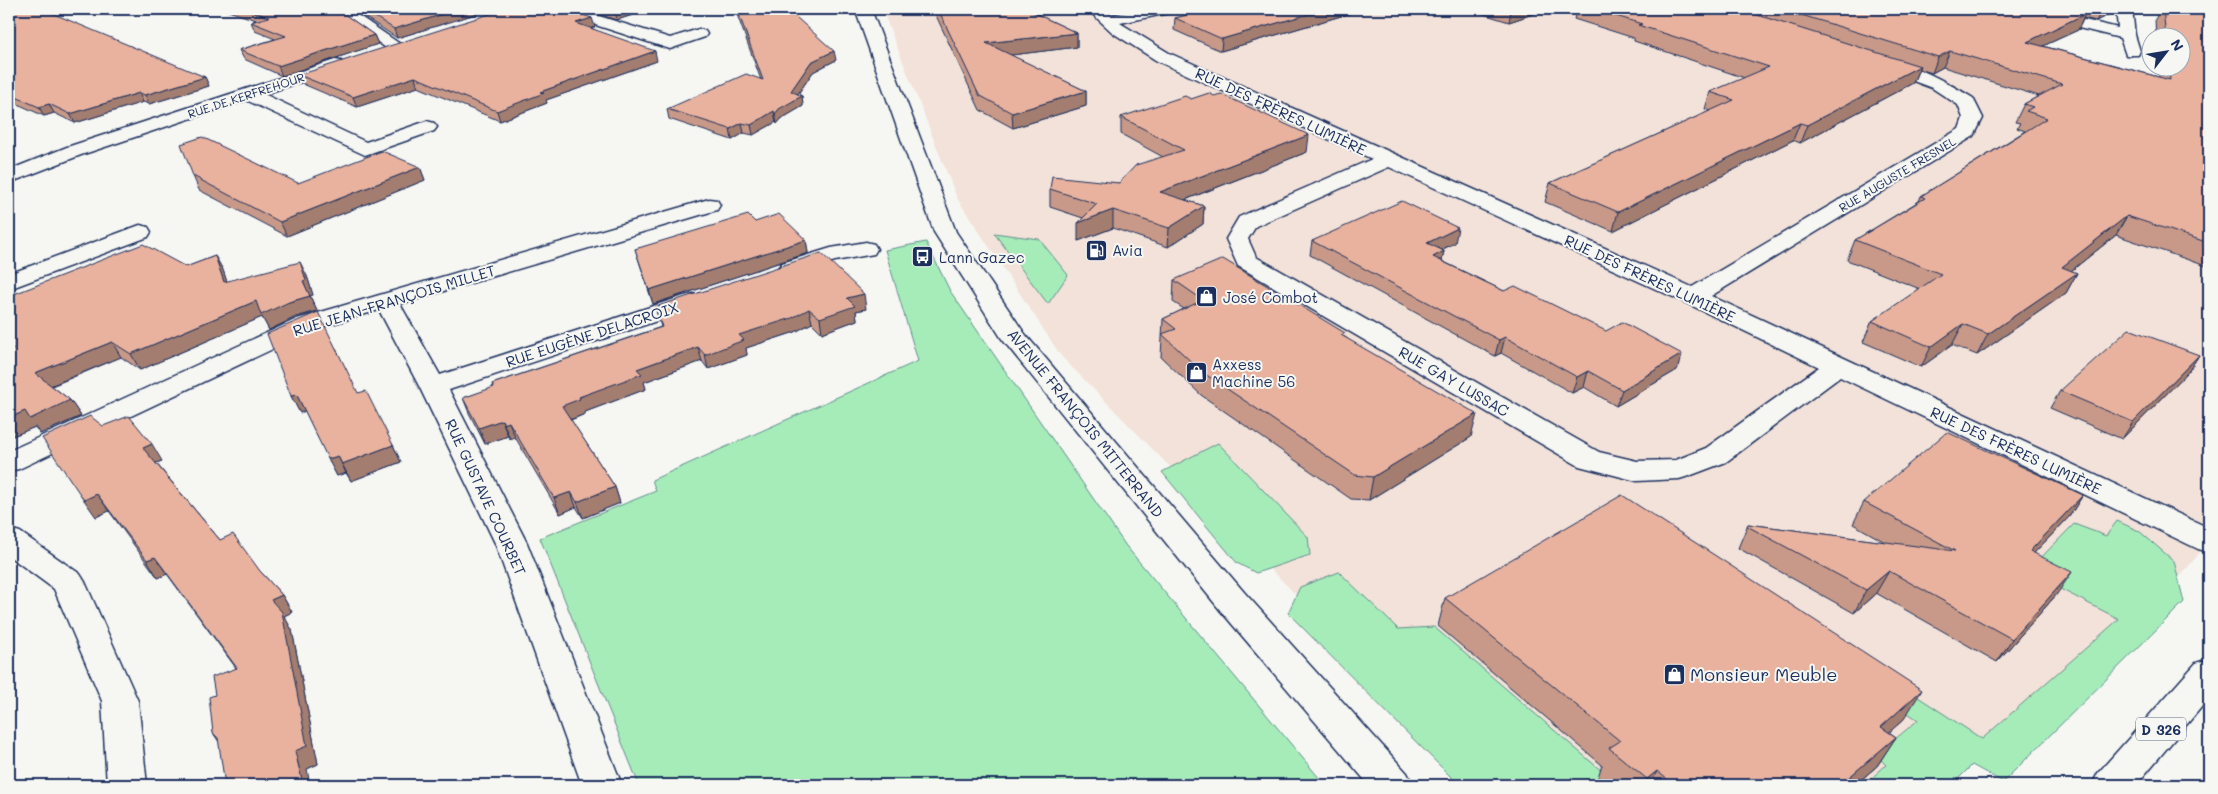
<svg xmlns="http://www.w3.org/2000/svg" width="2218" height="794" viewBox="0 0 2218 794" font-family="Mali,sans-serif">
<rect width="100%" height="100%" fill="#f6f6f2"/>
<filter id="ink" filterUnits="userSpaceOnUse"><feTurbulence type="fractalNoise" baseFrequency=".02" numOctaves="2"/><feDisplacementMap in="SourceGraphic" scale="10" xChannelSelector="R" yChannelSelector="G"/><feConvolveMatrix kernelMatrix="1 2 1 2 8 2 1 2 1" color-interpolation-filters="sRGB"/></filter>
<g filter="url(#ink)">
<path fill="#f2e2d9" d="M 882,9 L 1681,9 L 1963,32 L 2209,97 L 2209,541 L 2158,604 L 1936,785 L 1483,785 L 1061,356 L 957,198 Z"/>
<g fill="#a6ecb9" stroke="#608e8c">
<path d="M 994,233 L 1039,239 L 1068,275 L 1048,304 Z"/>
<path d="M 926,242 L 950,291 L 1126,546 L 1325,785 L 639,785 L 540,538 L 656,491 L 652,480 L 918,361 L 885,250 Z"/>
<path d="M 1218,443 L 1308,537 L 1310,555 L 1256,573 L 1237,563 L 1162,472 Z"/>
<path d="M 2117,521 L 2139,531 L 2174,561 L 2184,602 L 2003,782 L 1972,765 L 1952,785 L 1864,785 L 1886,765 L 1876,755 L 1918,720 L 1836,663 L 1854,655 L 1982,739 L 2119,619 L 2027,572 L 2074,524 L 2106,536 Z"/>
<path d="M 1339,572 L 1398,629 L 1434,627 L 1618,785 L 1459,785 L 1288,613 L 1300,587 Z"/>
</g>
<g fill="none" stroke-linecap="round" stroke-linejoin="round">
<defs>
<g id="minor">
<path d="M 331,9 L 349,9 L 403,46 L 401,50 L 389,50 Z"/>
<path d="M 553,9 L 576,9 L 670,38 L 699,29 L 705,31 L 707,34 L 705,37 L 670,49 L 555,12 Z"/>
<path d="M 1087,9 L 1104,9 L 1111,15 L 1145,9 L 1176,9 L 1174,12 L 1120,23 L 1169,53 L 1692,287 L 1959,129 L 1963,118 L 1958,105 L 1932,88 L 1876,67 L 1873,63 L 1876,59 C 1897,54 1954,86 1973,98 L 1983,118 L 1974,136 L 1711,296 L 2209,528 L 2209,552 L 2198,549 L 1840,377 L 1726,462 L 1689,476 L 1679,479 L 1637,481 L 1579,466 L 1238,266 L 1226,239 L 1239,217 L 1372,159 L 1157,61 L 1113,33 ZM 1389,167 L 1684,302 L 1819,367 L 1706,448 L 1676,460 L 1637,461 L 1599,452 L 1256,257 L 1248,239 L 1256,226 Z"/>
<path d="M 2011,9 L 2038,9 L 2118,28 L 2116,9 L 2132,9 L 2135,35 L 2140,51 L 2138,55 L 2126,55 L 2120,38 L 2013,12 Z"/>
<path d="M 335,60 L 341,61 L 344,65 L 341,69 L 264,94 L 366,142 L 427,121 L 434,123 L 437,127 L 434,131 L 365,155 L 246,100 L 81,155 L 9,183 L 9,170 L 67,147 Z"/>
<path d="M 709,199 L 717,200 L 720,205 L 717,210 L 400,304 L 440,375 L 684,296 L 693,294 L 702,296 L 705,301 L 702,306 L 449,390 L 527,543 L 622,785 L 582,785 L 495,543 L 419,386 L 379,310 L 315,329 L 19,469 L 9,471 L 9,451 L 297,319 Z"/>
<path d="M 140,225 L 148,227 L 151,232 L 148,237 L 9,289 L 9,274 Z"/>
<path d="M 866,242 L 874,244 L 877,249 L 874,254 L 835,261 L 790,275 L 782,273 L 778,268 L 782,263 L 831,248 Z"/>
<path d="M 9,529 L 20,532 L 80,574 L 85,582 L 138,701 L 147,785 L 107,785 L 102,701 L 54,589 L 9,556 Z"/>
</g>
<path id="secondary" d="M 855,9 L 871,9 L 956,232 L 1025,334 L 1244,592 L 1407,773 L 1413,785 L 1369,785 L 1220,610 L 1002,339 L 934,232 Z"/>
<path id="primary" d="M 2209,659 L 2209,698 L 2136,785 L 2092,785 L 2098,773 L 2196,663 Z"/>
</defs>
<use href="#minor" stroke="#1b2f5e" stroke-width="3"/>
<use href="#secondary" stroke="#1b2f5e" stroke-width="3"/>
<use href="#primary" stroke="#1b2f5e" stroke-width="3"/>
<use href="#minor" fill="#f6f6f2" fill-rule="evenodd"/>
<use href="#secondary" fill="#f6f6f2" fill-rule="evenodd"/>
<use href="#primary" fill="#f6f6f2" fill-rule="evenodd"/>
</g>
<g fill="#c89988" stroke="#1b2f5e">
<path d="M 9,9 L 205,77 L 209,86 L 149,104 L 143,102 L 75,123 L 54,113 L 44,116 L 9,100 Z"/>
<path d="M 222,9 L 337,9 L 374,35 L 378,44 L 282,76 L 244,59 L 239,50 L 275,39 L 255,31 L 251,22 L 256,20 Z"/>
<path d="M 352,9 L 492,9 L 397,38 Z"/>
<path d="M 582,9 L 651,9 L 617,20 Z"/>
<path d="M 735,9 L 787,9 L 836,60 L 813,72 L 798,94 L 802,96 L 803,106 L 781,119 L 777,124 L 776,122 L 753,135 L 744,133 L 732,140 L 669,119 L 667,109 L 761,80 Z"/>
<path d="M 933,9 L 1026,9 L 1077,33 L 1077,47 L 1010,55 L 1086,91 L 1086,106 L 1013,128 L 980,110 Z"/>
<path d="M 1211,9 L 1365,9 L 1221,51 L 1174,30 L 1175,18 Z"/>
<path d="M 1467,9 L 1548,9 L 1509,22 Z"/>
<path d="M 1577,9 L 2116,9 L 2114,12 L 2096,21 L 2084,18 L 2078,30 L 2043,46 L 2159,77 L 2159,68 L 2180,68 L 2180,38 L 2156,38 L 2155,19 L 2157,16 L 2155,9 L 2209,9 L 2209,267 L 2116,235 L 2071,271 L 2077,273 L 2066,293 L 1977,355 L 1952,345 L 1921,367 L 1863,342 L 1872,321 L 1920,289 L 1847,260 L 1855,240 L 1919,201 L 1921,196 L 2025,131 L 2017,128 L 2020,123 L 2015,122 L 2024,104 L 2039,96 L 1943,67 L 1932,73 L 1919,69 L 1913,83 L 1800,143 L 1793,140 L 1613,231 L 1545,202 L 1550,183 L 1710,111 L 1705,109 L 1710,92 L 1745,78 L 1634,41 L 1634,38 L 1574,19 Z"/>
<path d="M 595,27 L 591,28 L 657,61 L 546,100 L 547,103 L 500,121 L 418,87 L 357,107 L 303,84 L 299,75 Z"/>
<path d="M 1121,117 L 1307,152 L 1185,200 L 1204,206 L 1203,224 L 1168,247 L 1113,228 L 1078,241 L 1083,218 L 1050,207 L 1050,189 L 1119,183 L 1163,157 L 1121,134 Z"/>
<path d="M 420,167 L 425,180 L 287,236 L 199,190 L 193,176 L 298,183 Z"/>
<path d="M 755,222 L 806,240 L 808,253 L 653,304 L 635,249 Z"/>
<path d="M 1312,241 L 1455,243 L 1441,250 L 1444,251 L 1442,261 L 1504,291 L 1677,370 L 1616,406 L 1584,387 L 1572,393 L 1501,353 L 1495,356 L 1310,255 Z"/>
<path d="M 215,256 L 223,270 L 227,282 L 307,276 L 313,295 L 310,296 L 317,311 L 296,317 L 269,330 L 262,317 L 140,370 L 121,357 L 52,386 L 70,400 L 81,416 L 40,434 L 35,427 L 13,436 L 9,432 L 9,296 L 186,267 Z"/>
<path d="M 1174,280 L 1345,337 L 1471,437 L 1369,500 L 1351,499 L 1201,395 L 1161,357 L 1163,319 L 1184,309 L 1173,302 Z"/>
<path d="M 655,307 L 866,309 L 856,311 L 857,320 L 822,333 L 812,323 L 795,332 L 746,348 L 747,355 L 708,369 L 702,361 L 644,382 L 646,389 L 585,412 L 585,414 L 571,420 L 615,487 L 620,503 L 583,518 L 576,507 L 560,514 L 515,437 L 510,439 L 508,436 L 485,444 L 469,413 L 463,398 L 493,388 L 492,384 L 661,327 Z"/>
<path d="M 2199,355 L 2188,372 L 2122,439 L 2050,408 L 2060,391 Z"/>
<path d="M 358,393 L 393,445 L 401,462 L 351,481 L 346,473 L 337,476 L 305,411 L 300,413 L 291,396 Z"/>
<path d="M 103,426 L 162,461 L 156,463 L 220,540 L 260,571 L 282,595 L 292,612 L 284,616 L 292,630 L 318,764 L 307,769 L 219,742 L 213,733 L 215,695 L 236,668 L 167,574 L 158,578 L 109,511 L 96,517 Z"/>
<path d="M 2083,495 L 2069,517 L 2034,553 L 2057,594 L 1997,662 L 1876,593 L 1854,613 L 1738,548 L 1748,524 L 1885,542 L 1853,524 L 1864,502 Z"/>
<path d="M 1445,598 L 1904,719 L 1889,732 L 1896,737 L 1877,766 L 1855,785 L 1607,785 L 1598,777 L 1602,765 L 1438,626 Z"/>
</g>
<g fill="#a37d6f" stroke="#1b2f5e">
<path d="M 460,9 L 492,9 L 397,38 L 394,29 Z"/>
<path d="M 621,9 L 651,9 L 617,20 L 615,11 Z"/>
<path d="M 1326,9 L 1365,9 L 1221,51 L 1222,39 Z"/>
<path d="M 1516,9 L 1548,9 L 1509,22 L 1511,11 Z"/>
<path d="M 2103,9 L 2116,9 L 2114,12 L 2096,21 Z"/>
<path d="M 2085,14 L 2078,30 L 2019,57 L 2027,42 Z"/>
<path d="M 592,18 L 595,27 L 579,32 L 576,23 Z"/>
<path d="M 1077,33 L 1077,47 L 987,58 L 986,43 Z"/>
<path d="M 374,35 L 378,44 L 282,76 L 278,66 Z"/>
<path d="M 655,51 L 657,61 L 546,100 L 547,103 L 500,121 L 497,111 L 540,92 Z"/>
<path d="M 834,51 L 836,60 L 813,72 L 793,101 L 802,96 L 803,106 L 781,119 L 777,124 L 775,114 L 811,62 Z"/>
<path d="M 1950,51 L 1943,67 L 1932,73 L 1938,57 Z"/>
<path d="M 1920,66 L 1913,83 L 1800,143 L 1807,125 Z"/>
<path d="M 205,77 L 209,86 L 149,104 L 145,95 Z"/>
<path d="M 415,77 L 418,87 L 357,107 L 353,97 Z"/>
<path d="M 1086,91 L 1086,106 L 1013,128 L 1012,113 Z"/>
<path d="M 139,93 L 143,102 L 75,123 L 70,114 Z"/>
<path d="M 49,104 L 54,113 L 44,116 L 39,107 Z"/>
<path d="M 774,111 L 776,122 L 753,135 L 751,125 Z"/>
<path d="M 742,123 L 744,133 L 732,140 L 730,129 Z"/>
<path d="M 1800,123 L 1793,140 L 1613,231 L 1618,212 Z"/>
<path d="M 1309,135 L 1307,152 L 1159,210 L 1160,192 Z"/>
<path d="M 420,167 L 425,180 L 287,236 L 280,222 Z"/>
<path d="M 1204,206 L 1203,224 L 1168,247 L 1169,228 Z"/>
<path d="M 1113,210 L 1113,228 L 1078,241 L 1078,223 Z"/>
<path d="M 2127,216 L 2116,235 L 2051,287 L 2062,267 Z"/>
<path d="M 1458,228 L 1455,243 L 1424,258 L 1427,243 Z"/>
<path d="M 806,240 L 808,253 L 653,304 L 649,290 Z"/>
<path d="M 1444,251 L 1441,266 L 1433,257 Z"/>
<path d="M 215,256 L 223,270 L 232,297 L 224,282 Z"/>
<path d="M 300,262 L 307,276 L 313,295 L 310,296 L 303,281 Z"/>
<path d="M 2077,273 L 2066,293 L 1977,355 L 1988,334 Z"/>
<path d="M 864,294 L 866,309 L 856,311 L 857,320 L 822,333 L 820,318 L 847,298 Z"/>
<path d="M 310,296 L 317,311 L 296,317 L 269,330 L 262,317 L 140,370 L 131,354 L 256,301 L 289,302 Z"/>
<path d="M 809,309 L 812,323 L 795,332 L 746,348 L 747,355 L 708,369 L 705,355 L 739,335 Z"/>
<path d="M 1963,324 L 1952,345 L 1921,367 L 1931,347 Z"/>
<path d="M 1505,337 L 1501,353 L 1495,356 L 1499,340 Z"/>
<path d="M 112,342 L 121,357 L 45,388 L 35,373 Z"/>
<path d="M 698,347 L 702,361 L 644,382 L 646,389 L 585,412 L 585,414 L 567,421 L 562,406 L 637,369 Z"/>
<path d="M 1682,354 L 1677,370 L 1616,406 L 1622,390 Z"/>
<path d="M 2199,355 L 2188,372 L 2122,439 L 2133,422 Z"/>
<path d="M 1588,371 L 1584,387 L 1572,393 L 1577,377 Z"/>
<path d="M 297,395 L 305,411 L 300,413 L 291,396 Z"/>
<path d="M 70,400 L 81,416 L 40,434 L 35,427 L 13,436 L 9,430 L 9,418 L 25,411 Z"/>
<path d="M 1477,414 L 1471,437 L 1369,500 L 1373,477 Z"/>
<path d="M 502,420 L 508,436 L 485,444 L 479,428 Z"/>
<path d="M 509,422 L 515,437 L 510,439 L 504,424 Z"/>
<path d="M 152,444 L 162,461 L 153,464 L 143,448 Z"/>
<path d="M 393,445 L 401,462 L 351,481 L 342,464 Z"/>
<path d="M 338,456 L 346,473 L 337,476 L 328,459 Z"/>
<path d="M 615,487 L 620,503 L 583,518 L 577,502 Z"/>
<path d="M 571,492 L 576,507 L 560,514 L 554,498 Z"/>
<path d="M 97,494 L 109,511 L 96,517 L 84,500 Z"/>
<path d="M 2083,495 L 2069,517 L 2015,573 L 2030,551 Z"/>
<path d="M 155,557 L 167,574 L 158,578 L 147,560 Z"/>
<path d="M 1889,571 L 1876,593 L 1854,613 L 1866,590 Z"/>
<path d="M 2072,572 L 2057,594 L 1997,662 L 2012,639 Z"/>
<path d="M 282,595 L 292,612 L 284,616 L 292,630 L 318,764 L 307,769 L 310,785 L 303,785 L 295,751 L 271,600 Z"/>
<path d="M 1922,690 L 1904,719 L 1863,756 L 1881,727 Z"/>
<path d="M 1896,737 L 1877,766 L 1855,785 L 1840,785 Z"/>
<path d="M 1657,771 L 1651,785 L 1645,785 L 1647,779 Z"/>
</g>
<g fill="#e9b29e" stroke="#1b2f5e">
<path d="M 9,9 L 42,9 L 205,77 L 145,95 L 139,93 L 70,114 L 49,104 L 39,107 L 9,94 Z"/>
<path d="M 244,9 L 337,9 L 374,35 L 278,66 L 239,50 L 286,36 L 251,22 L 269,17 Z"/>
<path d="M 363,9 L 460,9 L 394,29 Z"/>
<path d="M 505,9 L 564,9 L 592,18 L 576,23 L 655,51 L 540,92 L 544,93 L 497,111 L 415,77 L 353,97 L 299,75 Z"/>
<path d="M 608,9 L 621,9 L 615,11 Z"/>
<path d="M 737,9 L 787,9 L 834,51 L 811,62 L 791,91 L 802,96 L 779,109 L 775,114 L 774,111 L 751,125 L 742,123 L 730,129 L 667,109 L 746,74 L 763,80 Z"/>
<path d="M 938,9 L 1026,9 L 1077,33 L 986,43 L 1086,91 L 1012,113 L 979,95 Z"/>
<path d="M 1211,9 L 1326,9 L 1222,39 L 1175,18 Z"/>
<path d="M 1505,9 L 1516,9 L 1511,11 Z"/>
<path d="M 1593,9 L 1738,9 L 1920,66 L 1807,125 L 1800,123 L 1618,212 L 1550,183 L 1734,100 L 1710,92 L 1769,67 L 1638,25 L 1642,24 Z"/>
<path d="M 1782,9 L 2061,9 L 2085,14 L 2027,42 L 2170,80 L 2169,68 L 2180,68 L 2180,38 L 2166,38 L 2163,9 L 2209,9 L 2209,243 L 2127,216 L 2062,267 L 2077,273 L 1988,334 L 1963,324 L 1931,347 L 1872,321 L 1941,274 L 1855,240 L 1925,198 L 1921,196 L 2047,118 L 2026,111 L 2033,107 L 2024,104 L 2062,84 L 1950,51 L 1938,57 Z"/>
<path d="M 1209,93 L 1214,96 L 1221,94 L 1309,135 L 1160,192 L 1204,206 L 1169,228 L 1113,210 L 1078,223 L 1097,204 L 1050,189 L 1052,176 L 1119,183 L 1136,165 L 1184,150 L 1121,117 L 1185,96 L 1191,99 Z"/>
<path d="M 202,137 L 298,183 L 382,151 L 420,167 L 280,222 L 193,176 L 181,144 Z"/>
<path d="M 1402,201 L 1458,228 L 1427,243 L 1444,251 L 1433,257 L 1504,291 L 1515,286 L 1606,331 L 1622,322 L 1682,354 L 1622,390 L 1588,371 L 1577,377 L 1505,337 L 1499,340 L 1312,241 Z"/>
<path d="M 779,214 L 806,240 L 649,290 L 635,249 L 748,215 L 755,222 Z"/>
<path d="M 143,244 L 186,267 L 215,256 L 224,282 L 300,262 L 306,280 L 303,281 L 310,296 L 289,302 L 261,315 L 256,301 L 131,354 L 112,342 L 35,373 L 70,400 L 30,419 L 25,411 L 9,418 L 9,351 L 14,349 L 9,346 L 9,296 Z"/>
<path d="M 821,253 L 864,294 L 847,298 L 855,306 L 820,318 L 809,309 L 792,318 L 739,335 L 744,340 L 705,355 L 698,347 L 637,369 L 642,374 L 579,397 L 580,399 L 562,406 L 615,487 L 577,502 L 571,492 L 554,498 L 509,422 L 504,424 L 502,420 L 479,428 L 463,398 L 494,387 L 492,384 L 662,327 L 655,307 Z"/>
<path d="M 1223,259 L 1345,333 L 1341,335 L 1477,414 L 1373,477 L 1355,475 L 1202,372 L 1162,334 L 1176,329 L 1163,319 L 1203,300 L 1174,280 Z"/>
<path d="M 318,312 L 358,393 L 366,391 L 393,445 L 342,464 L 338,456 L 328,459 L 297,395 L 291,396 L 267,334 Z"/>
<path d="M 2129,329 L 2199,355 L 2133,422 L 2060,391 Z"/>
<path d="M 90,416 L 103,426 L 129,416 L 152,444 L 143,448 L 220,540 L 233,534 L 260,571 L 282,595 L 271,600 L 282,612 L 307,746 L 295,751 L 303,785 L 225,785 L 218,738 L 213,733 L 209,697 L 215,695 L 212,677 L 237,668 L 155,557 L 147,560 L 97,494 L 84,500 L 42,438 Z"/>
<path d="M 1947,432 L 2083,495 L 2030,551 L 2072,572 L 2012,639 L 1889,571 L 1866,590 L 1747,526 L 1748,524 L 1955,551 L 1864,502 Z"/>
<path d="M 1622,495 L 1922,690 L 1881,727 L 1896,737 L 1840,785 L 1674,785 L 1657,771 L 1647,779 L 1609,748 L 1620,741 L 1445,598 Z"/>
</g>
</g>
<defs>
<symbol id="fuel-square" viewBox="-11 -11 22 22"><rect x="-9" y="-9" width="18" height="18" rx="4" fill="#1b2f5e" stroke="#f6f6f2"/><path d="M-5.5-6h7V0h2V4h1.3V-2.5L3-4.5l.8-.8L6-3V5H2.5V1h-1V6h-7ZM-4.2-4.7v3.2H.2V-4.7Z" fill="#fff"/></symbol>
<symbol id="bus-square" viewBox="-11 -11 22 22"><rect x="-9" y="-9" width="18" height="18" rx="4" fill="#1b2f5e" stroke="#f6f6f2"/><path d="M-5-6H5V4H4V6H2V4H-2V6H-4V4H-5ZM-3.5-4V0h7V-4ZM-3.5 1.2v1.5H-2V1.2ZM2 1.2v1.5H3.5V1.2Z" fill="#fff"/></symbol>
<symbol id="shop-square" viewBox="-11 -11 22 22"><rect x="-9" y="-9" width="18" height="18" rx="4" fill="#1b2f5e" stroke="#f6f6f2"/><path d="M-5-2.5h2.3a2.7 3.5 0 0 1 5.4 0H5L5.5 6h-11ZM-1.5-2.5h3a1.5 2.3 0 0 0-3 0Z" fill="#fff"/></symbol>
</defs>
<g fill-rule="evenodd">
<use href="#fuel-square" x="1084" y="238" width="25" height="25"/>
<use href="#bus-square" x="910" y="244" width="25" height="25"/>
<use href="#shop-square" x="1194" y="284" width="25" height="25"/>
<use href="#shop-square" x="1184" y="360" width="25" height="25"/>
<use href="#shop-square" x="1662" y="662" width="25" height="25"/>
</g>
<g text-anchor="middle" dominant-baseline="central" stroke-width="4" stroke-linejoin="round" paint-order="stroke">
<g font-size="12" fill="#1b2f5e" stroke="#f6f6f2">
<text transform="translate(246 95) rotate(-18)">RUE DE KERFREHOUR</text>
<text transform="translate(1897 174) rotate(-31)">RUE AUGUSTE FRESNEL</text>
</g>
<rect fill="#f6f6f2" stroke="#5d6b8a" stroke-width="1" x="2136" y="717.5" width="50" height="23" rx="4"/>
<g font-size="14" font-weight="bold" fill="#1b2f5e">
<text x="2161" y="729">D 326</text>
</g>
<g font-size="15" fill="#1b2f5e" stroke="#f6f6f2">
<text transform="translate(1281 111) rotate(25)">RUE DES FRÈRES LUMIÈRE</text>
<text transform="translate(1650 278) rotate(25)">RUE DES FRÈRES LUMIÈRE</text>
<text transform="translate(394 300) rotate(-17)">RUE JEAN-FRANÇOIS MILLET</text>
<text transform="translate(592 334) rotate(-18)">RUE EUGÈNE DELACROIX</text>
<text transform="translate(1454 381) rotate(30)">RUE GAY LUSSAC</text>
<text transform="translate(1086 423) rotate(51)">AVENUE FRANÇOIS MITTERRAND</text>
<text transform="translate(2016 450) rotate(25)">RUE DES FRÈRES LUMIÈRE</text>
<text transform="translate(486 497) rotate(65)">RUE GUSTAVE COURBET</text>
</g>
<g font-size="15" fill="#1b2f5e" stroke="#f6f6f2" text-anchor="start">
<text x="1112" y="250">Avia</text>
<text x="939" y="257">Lann Gazec</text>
<text x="1223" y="297">José Combot</text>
<text x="1212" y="364">Axxess<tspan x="1212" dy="17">Machine 56</tspan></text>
</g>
<g font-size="18" fill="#1b2f5e" stroke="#f6f6f2" text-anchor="start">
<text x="1690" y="674">Monsieur Meuble</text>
</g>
</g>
<rect width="2218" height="794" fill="none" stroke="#f6f6f2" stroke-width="30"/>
<rect x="15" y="15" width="2188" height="764" fill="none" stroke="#1b2f5e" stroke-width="2" filter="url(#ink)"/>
<g transform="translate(2166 52) rotate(59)"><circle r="24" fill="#f6f6f2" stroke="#9ea6b7"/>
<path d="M0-4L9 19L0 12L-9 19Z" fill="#1b2f5e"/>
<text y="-8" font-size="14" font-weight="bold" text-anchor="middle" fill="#1b2f5e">N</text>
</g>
</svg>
